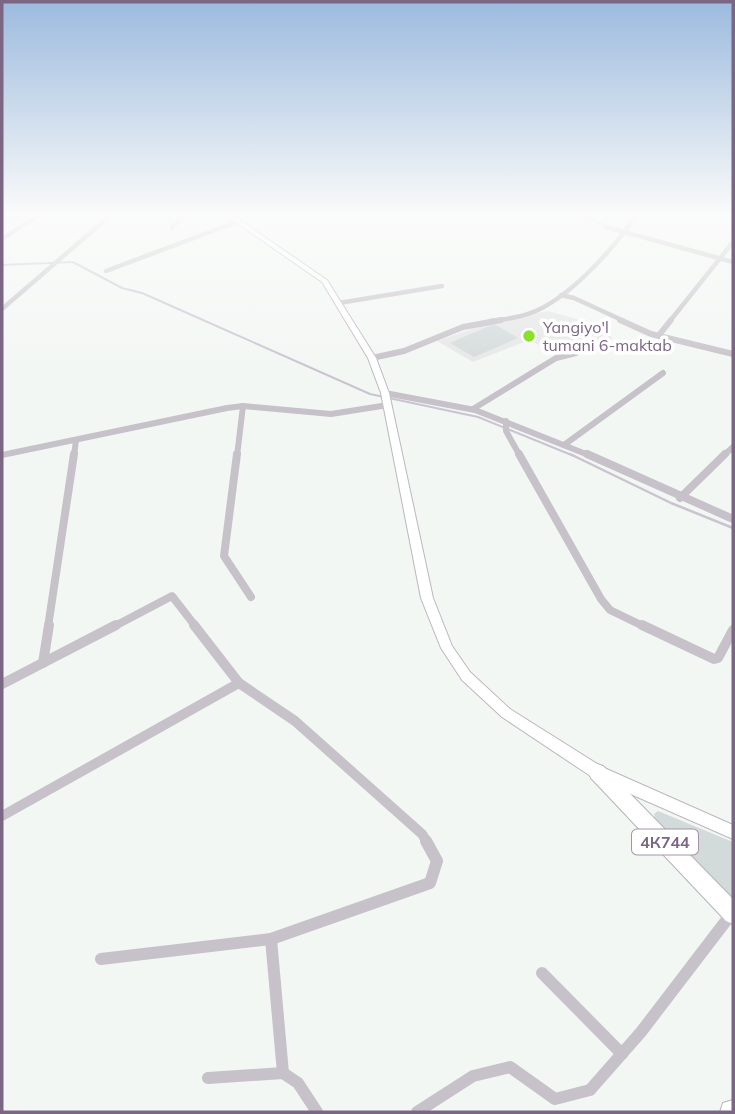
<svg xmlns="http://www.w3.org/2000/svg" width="735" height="1114" viewBox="0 0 735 1114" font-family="Mulish,sans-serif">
<rect width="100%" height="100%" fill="#f3f7f4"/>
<path fill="#e6e7e7" d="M 548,311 L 587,322 L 585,323 L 613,338 L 598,346 L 557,354 L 529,340 L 473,362 L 437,341 L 500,319 Z"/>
<g fill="#d3dbda">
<path d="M 494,324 L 518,338 L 474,357 L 450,343 Z"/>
<path d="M 658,811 L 733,842 L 733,902 L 656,822 L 654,814 Z"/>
</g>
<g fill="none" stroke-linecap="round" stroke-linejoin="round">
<g stroke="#cac3d0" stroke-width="2">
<path d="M 577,214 L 605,225"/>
<path d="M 2,265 L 73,262 L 122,288 L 142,293 L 370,394 L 478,417 L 574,456"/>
</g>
<path stroke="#cac3d0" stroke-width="2.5" d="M 570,454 L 671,503 L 733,528"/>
<defs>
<path id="secondary" d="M 224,214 L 231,214 L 327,280 L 376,358 L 389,393 L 433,598 L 452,646 L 470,672 L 510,709 L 602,767 L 733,825 L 733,839 L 592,777 L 502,717 L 462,680 L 441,648 L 421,598 L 381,393 L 368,358 L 322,282 Z"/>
<g id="highway">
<path d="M 597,764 L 603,766 L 733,899 L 733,924 L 726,921 L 591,778 L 588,772 L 591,766 Z"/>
<path d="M 733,1100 L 733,1112 L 720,1112 L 723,1103 Z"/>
</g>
</defs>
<use href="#secondary" stroke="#bdb6c0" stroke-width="2"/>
<use href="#highway" stroke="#b8b3ba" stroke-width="2"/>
<g stroke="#c7c2c9" stroke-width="4.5">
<path d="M 2,219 L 21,214"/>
<path d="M 606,227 L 733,262"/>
<path d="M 172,228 L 185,214"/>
<path d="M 2,239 L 40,214"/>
<path d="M 106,271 L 239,221"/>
<path d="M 561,295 L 574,298 L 624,321"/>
<path d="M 339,303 L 442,286"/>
<path d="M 2,309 L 112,214"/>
<path d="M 490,321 C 506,319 523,317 538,310 C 574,293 615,247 637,214"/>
<path d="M 670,321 L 733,242"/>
</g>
<g stroke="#c7c2c9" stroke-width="6">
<path d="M 620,320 L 651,334 L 733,354"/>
<path d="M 659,335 L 671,320"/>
<path d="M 372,358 L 404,351 L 463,327 L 501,320"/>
<path d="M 385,393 L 475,410 L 591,456"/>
<path d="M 473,409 L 556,358 L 576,353"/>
<path d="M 506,421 L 506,431 L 520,456"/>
<path d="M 564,445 L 663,373"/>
<path d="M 2,455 L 227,408 L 243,406 L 331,414 L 388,405"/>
<path d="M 74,456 L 76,440"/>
<path d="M 237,456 L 243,406"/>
<path d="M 723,456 L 733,447"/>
</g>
<g stroke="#c7c2c9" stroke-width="8">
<path d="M 237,454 L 224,556 L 251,597"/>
<path d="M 519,454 L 601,599 L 610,610 L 645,627"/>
<path d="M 587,454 L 733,519"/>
<path d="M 680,498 L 725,454"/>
<path d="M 48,627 L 74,454"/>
<path d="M 113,627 L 172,596 L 196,627"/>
</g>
<g stroke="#c7c2c9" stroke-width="10">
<path d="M 194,625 L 239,683 L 295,721 L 422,834 L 427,842"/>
<path d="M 642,625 L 714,659 L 718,658 L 733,630"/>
<path d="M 43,663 L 49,625"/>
<path d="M 2,684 L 116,625"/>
<path d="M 2,816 L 239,683"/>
</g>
<g stroke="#c7c2c9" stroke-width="12">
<path d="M 271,939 L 283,1073"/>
<path d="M 101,959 L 271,939 L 430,883 L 437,861 L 426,841"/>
<path d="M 542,973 L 622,1054"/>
<path d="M 208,1078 L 283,1073 L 298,1083 L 317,1112"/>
<path d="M 417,1112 L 473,1076 L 510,1067 L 555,1099 L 590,1090 L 641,1032 L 732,913"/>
</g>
<use href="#secondary" fill="#fff" fill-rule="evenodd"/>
<use href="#highway" fill="#fff" fill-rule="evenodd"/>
</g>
<linearGradient id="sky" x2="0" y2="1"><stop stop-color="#9cbade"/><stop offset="0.58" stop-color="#fafbfa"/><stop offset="1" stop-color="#fafbfa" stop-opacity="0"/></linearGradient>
<rect width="735" height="370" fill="url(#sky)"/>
<circle fill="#89e129" stroke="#fff" stroke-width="2.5" cx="529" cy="336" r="7"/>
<g text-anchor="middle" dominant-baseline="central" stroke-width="7" stroke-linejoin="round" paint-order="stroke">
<g font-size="16" fill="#7b6684" stroke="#fff" text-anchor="start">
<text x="543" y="327">Yangiyo'l<tspan x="543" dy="18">tumani 6-maktab</tspan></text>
</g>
<rect fill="#fff" stroke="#a394a9" stroke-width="2" x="632" y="829.5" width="66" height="25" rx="5"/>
<g font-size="16" font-weight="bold" fill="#7b6684">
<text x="665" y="842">4К744</text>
</g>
</g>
<rect width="735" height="1114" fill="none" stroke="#7b6684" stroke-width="7"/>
</svg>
